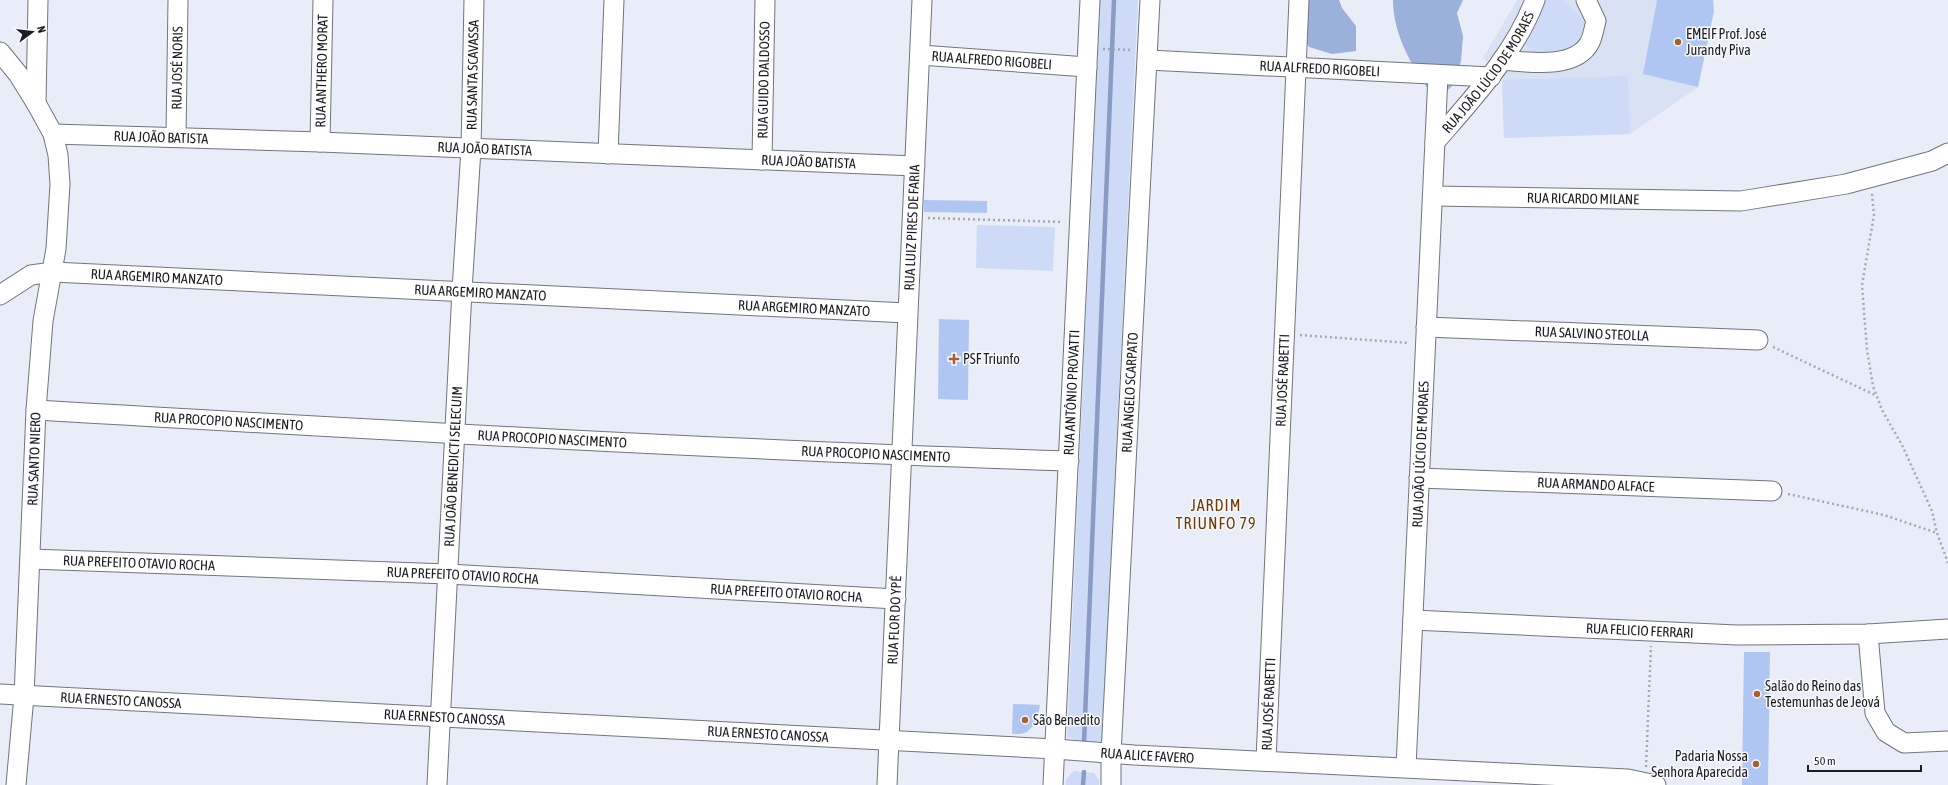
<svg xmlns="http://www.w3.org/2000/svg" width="1948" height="785" viewBox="0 0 1948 785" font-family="'Asap Condensed',sans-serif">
<rect width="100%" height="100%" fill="#e8edf7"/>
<path fill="#d9e2f3" d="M 1517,0 L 1713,0 L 1714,11 L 1698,87 L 1630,134 L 1504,138 L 1502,80 L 1483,58 Z"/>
<g fill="#cedbf6">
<path d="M 1100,0 L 1138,0 L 1102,741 L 1084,743 L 1067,737 Z"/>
<path d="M 1542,0 L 1563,0 C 1577,13 1598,28 1576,45 C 1574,47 1571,50 1568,51 C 1560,54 1545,52 1537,53 C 1528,52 1527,46 1525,39 Z"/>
<path d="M 1628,76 L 1630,134 L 1504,138 L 1502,80 Z"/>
<path d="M 977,225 L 1055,227 L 1053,271 L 976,268 Z"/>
<path d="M 1074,771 L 1094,773 L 1099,780 L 1099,785 L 1066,785 L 1066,779 Z"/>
</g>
<g fill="#9bb0db">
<path d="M 1291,0 L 1339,0 L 1342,8 L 1356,26 L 1356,51 L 1332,54 L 1309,47 L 1297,26 Z"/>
<path d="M 1393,0 L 1463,0 L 1457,13 L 1463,36 L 1461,61 L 1454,84 L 1437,101 C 1415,72 1393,37 1393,0 Z"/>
</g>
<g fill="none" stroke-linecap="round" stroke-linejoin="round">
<g stroke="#889cc6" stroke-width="4.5">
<path d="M 1084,743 L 1114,0"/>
<path d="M 1083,785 L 1084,772"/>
</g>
</g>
<g fill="#b0c6f2">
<path d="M 1657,0 L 1713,0 L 1714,11 L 1698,87 L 1643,74 Z"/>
<path d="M 924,200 L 987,201 L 987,213 L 924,212 Z"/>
<path d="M 939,319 L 969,320 L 968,400 L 938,399 Z"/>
<path d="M 1744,652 L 1770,652 L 1768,785 L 1742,785 Z"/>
<path d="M 1013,704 L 1040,705 L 1036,723 L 1027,732 L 1021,734 L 1012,734 Z"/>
</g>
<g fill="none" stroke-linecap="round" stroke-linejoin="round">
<defs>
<g id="minor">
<path d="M 0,52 L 18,74 L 36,103 L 53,134 L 58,155 L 60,184 L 56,249 L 43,321 L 36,410 L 24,696 L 16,785"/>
<path id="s1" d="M 920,55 L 1087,67"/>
<path id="s2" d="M 1148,60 L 1491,77"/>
<path d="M 1502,60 C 1527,62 1576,70 1590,42 C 1593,36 1594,28 1596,21 L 1586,0"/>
<path d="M 36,103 L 38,0"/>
<path id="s3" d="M 53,134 L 320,142 L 915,166"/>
<path id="s4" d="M 176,137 L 178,0"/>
<path id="s5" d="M 320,142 L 323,0"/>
<path id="s6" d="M 1435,142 C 1473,98 1514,55 1535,0"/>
<path d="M 608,154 L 614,0"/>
<path id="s7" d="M 762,160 L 765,0"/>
<path id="s8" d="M 1433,196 L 1741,201 L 1846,184 L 1932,161 L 1948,153"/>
<path id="s9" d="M 0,295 L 31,275 L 53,272 L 907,313"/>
<path id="s10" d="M 1426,327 L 1758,340"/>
<path id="s11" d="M 36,410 C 380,430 725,450 1069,461"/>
<path id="s12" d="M 1419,478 L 1772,491"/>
<path id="s13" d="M 30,559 L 448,574 L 896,599"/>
<path id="s14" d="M 1413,620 L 1737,635 L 1868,634 L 1948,629"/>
<path d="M 1868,634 L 1875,713 L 1886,732 L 1904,743 L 1948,741"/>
<path id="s15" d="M 0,694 L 1055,749 L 1134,755 L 1628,779 L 1656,785"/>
<path id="s16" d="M 1266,760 L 1299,0"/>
<path id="s17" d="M 1406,767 L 1438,75"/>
<path id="s18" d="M 437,785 L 462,290 L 471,149 L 474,0"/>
<path id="s19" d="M 887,785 L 922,0"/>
<path id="s20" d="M 1053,785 L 1090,0"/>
<path id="s21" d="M 1111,785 L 1111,754 L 1150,0"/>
</g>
</defs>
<use href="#minor" stroke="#70757e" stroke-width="21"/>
<g stroke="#a5a8b0" stroke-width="2.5" stroke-dasharray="2 3" stroke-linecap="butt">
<path d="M 1103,49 L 1132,50"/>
<path d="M 1872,194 L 1874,215 L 1862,285 L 1867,350 L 1873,386 L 1882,410 L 1902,445 L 1932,511 L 1937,533 L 1948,563"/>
<path d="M 928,218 L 1063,222"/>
<path d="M 1300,335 L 1409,343"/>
<path d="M 1773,347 L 1877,396"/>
<path d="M 1788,494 L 1884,515 L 1937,533"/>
<path d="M 1646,767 L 1651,646"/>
</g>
<use href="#minor" stroke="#fff" stroke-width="19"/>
</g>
<g fill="#a56231" stroke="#f8fafe" stroke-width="1.5">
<circle cx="1678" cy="42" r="4"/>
<path d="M952 353h4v4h4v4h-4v4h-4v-4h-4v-4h4z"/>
<circle cx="1757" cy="694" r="4"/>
<circle cx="1025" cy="720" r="4"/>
<circle cx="1756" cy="764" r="4"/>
</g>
<g text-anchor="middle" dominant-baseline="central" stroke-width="3" stroke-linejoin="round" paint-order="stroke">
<g font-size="14" fill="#1b1c20" stroke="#f8fafe" text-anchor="start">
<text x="1686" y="34">EMEIF Prof. José<tspan x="1686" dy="16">Jurandy Piva</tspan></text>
<text x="963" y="359">PSF Triunfo</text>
<text x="1765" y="686">Salão do Reino das<tspan x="1765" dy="16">Testemunhas de Jeová</tspan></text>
<text x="1033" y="720">São Benedito</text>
<text x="1748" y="756" text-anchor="end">Padaria Nossa<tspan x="1748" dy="16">Senhora Aparecida</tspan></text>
</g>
<g font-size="14" fill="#1b1c20" stroke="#f8fafe">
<text stroke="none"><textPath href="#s1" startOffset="72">RUA ALFREDO RIGOBELI</textPath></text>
<text stroke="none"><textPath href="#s4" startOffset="69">RUA JOSÉ NORIS</textPath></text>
<text stroke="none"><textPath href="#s2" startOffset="172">RUA ALFREDO RIGOBELI</textPath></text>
<text stroke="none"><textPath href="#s5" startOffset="71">RUA ANTHERO MORAT</textPath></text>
<text stroke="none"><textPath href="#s6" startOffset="88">RUA JOÃO LÚCIO DE MORAES</textPath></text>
<text stroke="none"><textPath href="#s18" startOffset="711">RUA SANTA SCAVASSA</textPath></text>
<text stroke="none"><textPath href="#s7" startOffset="80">RUA GUIDO DALDOSSO</textPath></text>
<text stroke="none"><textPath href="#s3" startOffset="108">RUA JOÃO BATISTA</textPath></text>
<text stroke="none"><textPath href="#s3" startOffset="432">RUA JOÃO BATISTA</textPath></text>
<text stroke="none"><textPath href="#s3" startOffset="756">RUA JOÃO BATISTA</textPath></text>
<text stroke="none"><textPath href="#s8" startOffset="150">RUA RICARDO MILANE</textPath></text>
<text stroke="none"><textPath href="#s19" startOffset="558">RUA LUIZ PIRES DE FARIA</textPath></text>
<text stroke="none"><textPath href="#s9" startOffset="163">RUA ARGEMIRO MANZATO</textPath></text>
<text stroke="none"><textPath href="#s9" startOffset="487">RUA ARGEMIRO MANZATO</textPath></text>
<text stroke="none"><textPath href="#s9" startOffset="811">RUA ARGEMIRO MANZATO</textPath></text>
<text stroke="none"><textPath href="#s10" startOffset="166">RUA SALVINO STEOLLA</textPath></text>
<text stroke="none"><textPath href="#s16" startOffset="380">RUA JOSÉ RABETTI</textPath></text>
<text stroke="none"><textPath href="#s21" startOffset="393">RUA ÂNGELO SCARPATO</textPath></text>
<text stroke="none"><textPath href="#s20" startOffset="393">RUA ANTÔNIO PROVATTI</textPath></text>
<text stroke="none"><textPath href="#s11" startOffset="193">RUA PROCOPIO NASCIMENTO</textPath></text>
<text stroke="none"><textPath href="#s11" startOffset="517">RUA PROCOPIO NASCIMENTO</textPath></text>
<text stroke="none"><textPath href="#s11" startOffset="841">RUA PROCOPIO NASCIMENTO</textPath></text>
<text stroke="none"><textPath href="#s17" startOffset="313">RUA JOÃO LÚCIO DE MORAES</textPath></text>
<text transform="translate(34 459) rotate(-88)">RUA SANTO NIERO</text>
<text stroke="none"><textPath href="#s18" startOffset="319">RUA JOÃO BENEDICTI SELECUIM</textPath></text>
<text stroke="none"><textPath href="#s12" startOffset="177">RUA ARMANDO ALFACE</textPath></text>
<text stroke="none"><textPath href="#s13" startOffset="109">RUA PREFEITO OTAVIO ROCHA</textPath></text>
<text stroke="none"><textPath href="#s13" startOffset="433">RUA PREFEITO OTAVIO ROCHA</textPath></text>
<text stroke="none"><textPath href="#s13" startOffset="757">RUA PREFEITO OTAVIO ROCHA</textPath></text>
<text stroke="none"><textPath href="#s19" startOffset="165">RUA FLOR DO YPÊ</textPath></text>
<text stroke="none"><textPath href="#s14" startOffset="227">RUA FELICIO FERRARI</textPath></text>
<text stroke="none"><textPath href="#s15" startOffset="121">RUA ERNESTO CANOSSA</textPath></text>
<text stroke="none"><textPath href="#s16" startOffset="56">RUA JOSÉ RABETTI</textPath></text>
<text stroke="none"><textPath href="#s15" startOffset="445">RUA ERNESTO CANOSSA</textPath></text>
<text stroke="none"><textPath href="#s15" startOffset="769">RUA ERNESTO CANOSSA</textPath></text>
<text stroke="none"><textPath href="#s15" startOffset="1149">RUA ALICE FAVERO</textPath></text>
</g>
<g font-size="16" letter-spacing="1" fill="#723802" stroke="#f8fafe">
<text x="1216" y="505">JARDIM<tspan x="1216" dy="18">TRIUNFO 79</tspan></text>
</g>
</g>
<g transform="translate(32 32) rotate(75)" stroke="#f8fafe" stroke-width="3" paint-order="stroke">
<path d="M0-3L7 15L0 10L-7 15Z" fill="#1b1c20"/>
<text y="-6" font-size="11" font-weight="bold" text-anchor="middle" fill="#1b1c20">N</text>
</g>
<path d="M1808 765v6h113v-6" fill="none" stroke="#1b1c20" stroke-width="2"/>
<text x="1814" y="765" font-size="12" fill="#1b1c20" stroke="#f8fafe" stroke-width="3" paint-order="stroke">50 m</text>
</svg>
